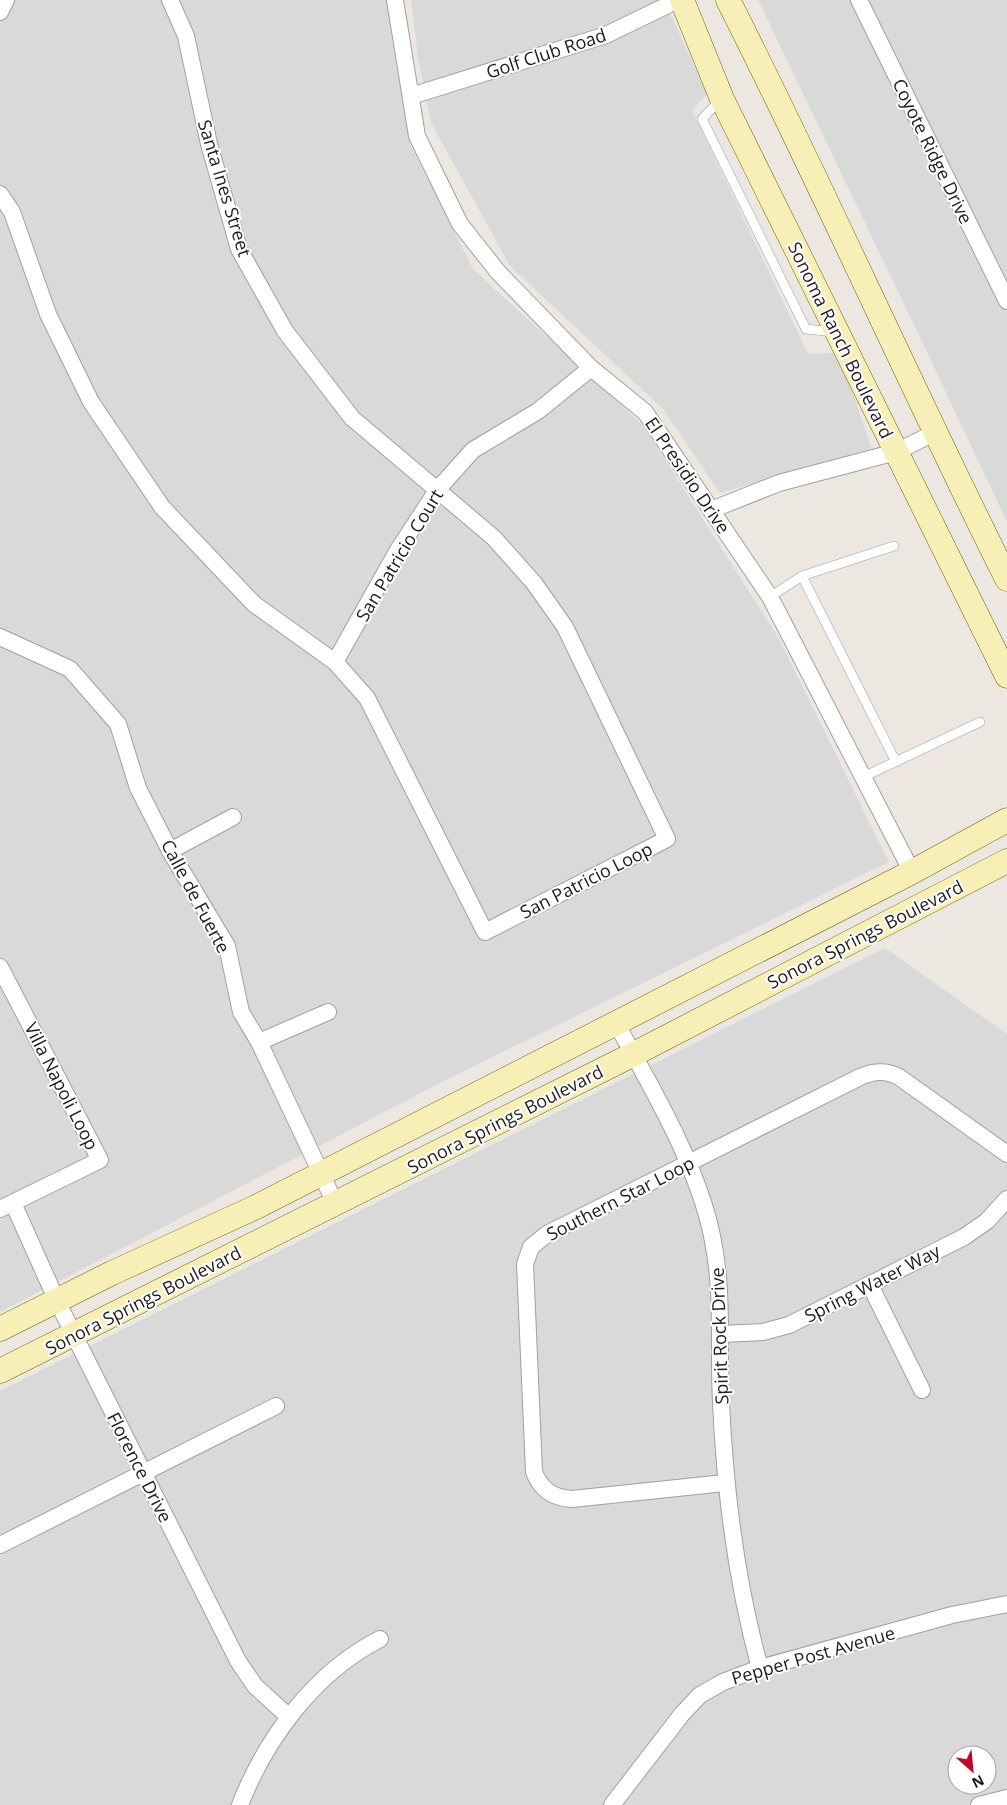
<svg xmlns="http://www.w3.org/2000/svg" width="1007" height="1805" viewBox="0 0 1007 1805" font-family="'Open Sans',sans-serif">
<rect width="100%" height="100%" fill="#ede7e1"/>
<g fill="#dad9d9" fill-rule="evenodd">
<path d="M 0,0 L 389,0 L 390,29 L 410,144 L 473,269 L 643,425 L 778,637 L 889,862 L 446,1080 L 0,1312 Z"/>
<path d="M 411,0 L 664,0 L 707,94 L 692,110 L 808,354 L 839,353 L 872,449 L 720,493 L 663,409 L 510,266 L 431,123 L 418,58 Z"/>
<path d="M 758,0 L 1007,0 L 1007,522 L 917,331 Z"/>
<path d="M 885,948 L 1007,1034 L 1007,1805 L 0,1805 L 0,1391 ZM 957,1755 L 987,1755 L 987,1785 L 957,1785 Z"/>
</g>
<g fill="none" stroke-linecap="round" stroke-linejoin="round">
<defs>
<g id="lane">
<path d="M 720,100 L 702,119 L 806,329 L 835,332"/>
<path d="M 802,576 L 894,546"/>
<path d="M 770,597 L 802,576 L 896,762"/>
<path d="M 863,777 L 980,722"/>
</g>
<g id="street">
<path d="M 395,0 L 417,136 L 460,224 L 498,272 L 591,368 L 645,412 L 770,597 L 912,872"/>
<path d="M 859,0 L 1007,301"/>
<path d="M 0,12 L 6,0"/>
<path d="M 411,96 L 606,35 L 678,0"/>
<path d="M 0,194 L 12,212 L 48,314 L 91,402 L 162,507 L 254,604 L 335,662 L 367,698 L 485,932 L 667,839 L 565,627 L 534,583 L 494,538 L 352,418 L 285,331 L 239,249 L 209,144 L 186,36 L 170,0"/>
<path d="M 711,510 L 779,483 L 896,452 L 934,433"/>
<path d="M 0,637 L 70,669 L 118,724 L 138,788 L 170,851 L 227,946 L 241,1012 L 259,1042 L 335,1203"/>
<path d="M 335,662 L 398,550 L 438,489 L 473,450 L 538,411 L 591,368"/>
<path d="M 170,851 L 233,817"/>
<path d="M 0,967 L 100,1160 L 0,1209"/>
<path d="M 616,1023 C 651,1086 698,1166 712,1236 C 724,1292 718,1346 721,1402 C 725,1492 736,1581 760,1668"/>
<path d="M 259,1042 L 328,1012"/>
<path d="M 13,1203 L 57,1301 L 238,1661 L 255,1686 L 289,1717"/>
<path d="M 870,1285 L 922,1390"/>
<path d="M 722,1334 L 763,1332 L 789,1325 L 964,1237 L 987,1221 L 1007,1199"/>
<path d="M 725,1483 L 572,1499 C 553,1498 541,1490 534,1472 L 525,1264 L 531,1247 L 547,1234 L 860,1077 C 874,1071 886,1070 899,1077 L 1007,1154"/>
<path d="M 0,1545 L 276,1406"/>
<path d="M 240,1805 C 266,1738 315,1672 380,1639"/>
<path d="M 612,1805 L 682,1714 L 700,1695 L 723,1682 L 760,1668 L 952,1615 L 1007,1604"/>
<path d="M 979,1805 L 1007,1798"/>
</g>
<g id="secondary">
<path d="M 682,0 L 722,99 L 1007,676"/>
<path d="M 728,0 C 825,191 911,388 1007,579"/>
<path d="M 0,1329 L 112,1273 L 256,1207 L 912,872 L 1007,820"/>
<path d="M 0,1371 L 634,1054 L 1007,861"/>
</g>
</defs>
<use href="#lane" stroke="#a0a0a0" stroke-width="10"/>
<use href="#street" stroke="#a0a0a0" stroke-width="18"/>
<use href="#secondary" stroke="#6d6708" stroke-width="25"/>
<use href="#lane" stroke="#fff" stroke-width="9"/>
<use href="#street" stroke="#fff" stroke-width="16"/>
<use href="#secondary" stroke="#f7efb6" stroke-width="24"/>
</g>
<g text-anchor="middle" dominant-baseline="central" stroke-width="4" stroke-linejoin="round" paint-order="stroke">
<g font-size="18" fill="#1c1c1c" stroke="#fff">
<text transform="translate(546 53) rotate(-18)">Golf Club Road</text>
<text transform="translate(933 151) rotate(64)">Coyote Ridge Drive</text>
<text transform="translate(225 188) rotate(73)">Santa Ines Street</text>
<text transform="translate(841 340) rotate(64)">Sonoma Ranch Boulevard</text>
<text transform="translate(688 475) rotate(56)">El Presidio Drive</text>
<text transform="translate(399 555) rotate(-59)">San Patricio Court</text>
<text transform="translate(586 880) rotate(-27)">San Patricio Loop</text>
<text transform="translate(196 896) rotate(62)">Calle de Fuerte</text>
<text transform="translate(865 934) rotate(-27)">Sonora Springs Boulevard</text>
<text transform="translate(62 1086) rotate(63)">Villa Napoli Loop</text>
<text transform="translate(505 1119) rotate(-27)">Sonora Springs Boulevard</text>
<text transform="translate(620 1198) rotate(-27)">Southern Star Loop</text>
<text transform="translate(872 1283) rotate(-27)">Spring Water Way</text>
<text transform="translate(143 1300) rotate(-27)">Sonora Springs Boulevard</text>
<text transform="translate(719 1336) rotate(-92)">Spirit Rock Drive</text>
<text transform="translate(140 1467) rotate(63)">Florence Drive</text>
<text transform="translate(813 1655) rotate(-16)">Pepper Post Avenue</text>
</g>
</g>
<g transform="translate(972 1770) rotate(153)"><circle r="24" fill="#ffffff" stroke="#a4a4a4"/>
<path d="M0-4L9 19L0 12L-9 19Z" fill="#c10626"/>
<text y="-8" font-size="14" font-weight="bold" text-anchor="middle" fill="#1c1c1c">N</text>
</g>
</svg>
